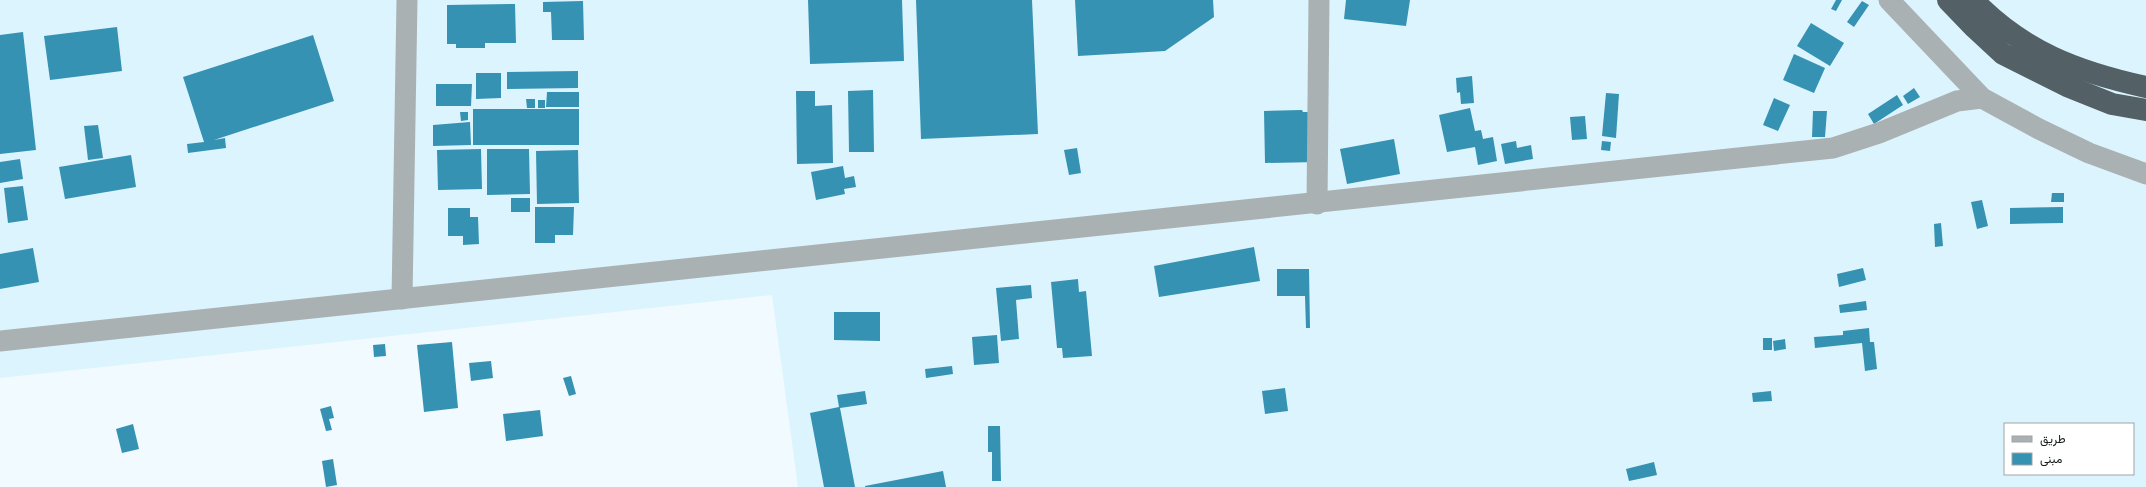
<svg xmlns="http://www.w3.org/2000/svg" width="2146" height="487" viewBox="0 0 2146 487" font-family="Merriweather,Vazirmatn,serif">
<rect width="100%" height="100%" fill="#f1fafe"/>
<path fill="#dcf4fe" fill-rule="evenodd" d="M 0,0 L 2146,0 L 2146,487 L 798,487 L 772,295 L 0,378 ZM 2005,424 L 2133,424 L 2133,474 L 2005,474 Z"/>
<g fill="#3592b2">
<path d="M 808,0 L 902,0 L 904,61 L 810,64 Z"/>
<path d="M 916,0 L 1032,0 L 1038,134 L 921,139 Z"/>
<path d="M 1075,0 L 1213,0 L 1214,17 L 1165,51 L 1078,56 Z"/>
<path d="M 1346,0 L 1410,0 L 1406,26 L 1344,19 Z"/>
<path d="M 1836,0 L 1842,0 L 1836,11 L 1831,9 Z"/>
<path d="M 583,1 L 584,40 L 552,40 L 551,12 L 543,12 L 543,2 Z"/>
<path d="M 1862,1 L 1869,5 L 1854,27 L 1847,22 Z"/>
<path d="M 515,4 L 516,43 L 485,43 L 485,48 L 456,48 L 456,44 L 447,44 L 447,5 Z"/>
<path d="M 1811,23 L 1844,43 L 1830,66 L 1797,46 Z"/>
<path d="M 117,27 L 122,71 L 50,80 L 44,36 Z"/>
<path d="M 23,32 L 36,150 L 0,154 L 0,35 Z"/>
<path d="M 313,35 L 334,101 L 214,140 L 225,138 L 226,148 L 188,153 L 187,144 L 204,142 L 183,77 Z"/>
<path d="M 1794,54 L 1825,68 L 1814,93 L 1783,80 Z"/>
<path d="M 578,71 L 578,88 L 507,89 L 507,72 Z"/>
<path d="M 476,73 L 501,73 L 501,98 L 476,99 Z"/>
<path d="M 1472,76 L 1474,103 L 1461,104 L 1460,92 L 1457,93 L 1456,78 Z"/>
<path d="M 436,84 L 472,84 L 471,106 L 436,106 Z"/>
<path d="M 1914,88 L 1920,97 L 1908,104 L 1903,96 Z"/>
<path d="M 873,90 L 874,152 L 849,152 L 848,91 Z"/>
<path d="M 796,91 L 815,91 L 815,106 L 832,105 L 833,163 L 797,164 Z"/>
<path d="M 547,92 L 579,92 L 579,107 L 546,107 Z"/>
<path d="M 1606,93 L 1619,94 L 1616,138 L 1602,136 Z"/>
<path d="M 1897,95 L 1903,105 L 1874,124 L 1868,114 Z"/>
<path d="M 1774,98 L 1790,105 L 1778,131 L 1763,125 Z"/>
<path d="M 526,99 L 535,99 L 535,108 L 527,108 Z"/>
<rect x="538" y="100" width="7" height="8"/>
<path d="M 1470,108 L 1475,131 L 1481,130 L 1483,139 L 1493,137 L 1497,161 L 1478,165 L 1475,147 L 1447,152 L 1439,115 Z"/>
<rect x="473" y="109" width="106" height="36"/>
<path d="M 1302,110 L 1303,112 L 1317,112 L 1318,162 L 1265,163 L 1264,111 Z"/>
<path d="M 1813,111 L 1827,111 L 1825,137 L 1812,137 Z"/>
<path d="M 460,112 L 468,112 L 468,120 L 461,121 Z"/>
<path d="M 1585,116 L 1587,139 L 1572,140 L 1570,117 Z"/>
<path d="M 470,122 L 471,145 L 433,146 L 433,125 Z"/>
<path d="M 98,125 L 103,158 L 88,160 L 84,126 Z"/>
<path d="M 1394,139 L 1400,174 L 1347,184 L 1340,149 Z"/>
<path d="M 1516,141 L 1517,148 L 1531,145 L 1533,159 L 1505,164 L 1501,144 Z"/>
<path d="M 1602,141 L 1611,142 L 1610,151 L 1601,150 Z"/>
<path d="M 1077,148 L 1081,173 L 1069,175 L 1064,150 Z"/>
<path d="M 481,149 L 482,189 L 438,190 L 437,150 Z"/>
<path d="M 487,149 L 529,149 L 530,194 L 487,195 Z"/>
<path d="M 578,150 L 579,203 L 537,204 L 536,151 Z"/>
<path d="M 131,155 L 136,187 L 65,199 L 59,167 Z"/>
<path d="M 20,159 L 23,179 L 0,183 L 0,162 Z"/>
<path d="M 843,166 L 845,178 L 854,176 L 856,187 L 844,189 L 845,194 L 816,200 L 811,172 Z"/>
<path d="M 23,186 L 28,220 L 8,223 L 4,188 Z"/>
<path d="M 2052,193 L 2064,193 L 2064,202 L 2051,202 Z"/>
<rect x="511" y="198" width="19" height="14"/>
<path d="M 1982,200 L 1988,226 L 1977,229 L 1971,202 Z"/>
<path d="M 535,207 L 574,207 L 573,235 L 555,235 L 555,243 L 535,243 Z"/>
<path d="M 2063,207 L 2063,223 L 2010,224 L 2010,208 Z"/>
<path d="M 448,208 L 470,208 L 470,217 L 478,217 L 479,244 L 463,245 L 463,236 L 448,236 Z"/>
<path d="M 1941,223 L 1943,246 L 1935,247 L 1934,224 Z"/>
<path d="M 1254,247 L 1260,281 L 1159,297 L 1154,266 Z"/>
<path d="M 33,248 L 39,282 L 0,289 L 0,254 Z"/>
<path d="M 1863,268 L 1866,280 L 1839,287 L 1837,274 Z"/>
<path d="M 1277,269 L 1309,269 L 1310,328 L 1306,328 L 1305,296 L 1277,296 Z"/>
<path d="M 1078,279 L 1079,292 L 1086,291 L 1092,356 L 1063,358 L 1062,348 L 1057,348 L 1051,282 Z"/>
<path d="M 1031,285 L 1032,298 L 1016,300 L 1019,339 L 1001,341 L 996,288 Z"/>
<path d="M 1866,301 L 1867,310 L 1840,313 L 1839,305 Z"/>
<path d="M 834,312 L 880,312 L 880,341 L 834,340 Z"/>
<path d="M 1869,328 L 1870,342 L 1874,342 L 1877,369 L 1865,371 L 1862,343 L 1815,348 L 1814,337 L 1843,335 L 1843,331 Z"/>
<path d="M 997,335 L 999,363 L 974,365 L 972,337 Z"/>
<rect x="1763" y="338" width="9" height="12"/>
<path d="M 1785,339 L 1786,349 L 1774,351 L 1773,341 Z"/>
<path d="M 452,342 L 458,408 L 424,412 L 417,345 Z"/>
<path d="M 385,344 L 386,356 L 374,357 L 373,345 Z"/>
<path d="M 491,361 L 493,378 L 471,381 L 469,363 Z"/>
<path d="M 952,366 L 953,374 L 926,378 L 925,369 Z"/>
<path d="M 571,376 L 576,394 L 569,396 L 563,378 Z"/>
<path d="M 1285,388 L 1288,411 L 1265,414 L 1262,391 Z"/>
<path d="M 865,391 L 867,404 L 840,408 L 855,487 L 824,487 L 810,413 L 839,407 L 837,395 Z"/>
<path d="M 1771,391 L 1772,401 L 1753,402 L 1752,393 Z"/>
<path d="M 331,406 L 334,418 L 329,419 L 332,430 L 326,431 L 320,409 Z"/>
<path d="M 540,410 L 543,436 L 506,441 L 503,414 Z"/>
<path d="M 133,424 L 139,449 L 122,453 L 116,429 Z"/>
<path d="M 988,426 L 1000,426 L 1001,481 L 992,481 L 992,452 L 988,452 Z"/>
<path d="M 333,459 L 337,485 L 326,487 L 322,461 Z"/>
<path d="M 1654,462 L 1657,475 L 1629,481 L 1626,469 Z"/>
<path d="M 943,471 L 946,487 L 865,487 L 865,486 Z"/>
</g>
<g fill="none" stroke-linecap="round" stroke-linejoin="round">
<g stroke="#aab1b3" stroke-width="21">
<path d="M 1889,0 L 1982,98 L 2039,129 L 2089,153 L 2146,174"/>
<path d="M 1317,204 L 1319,0"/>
<path d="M 402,299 L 407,0"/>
<path d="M 0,341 L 1833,148 L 1879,133 L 1957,101 L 1982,98"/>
</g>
<g stroke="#536066" stroke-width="22">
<path d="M 1948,0 L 1975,28 L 2003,54 L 2067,86 L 2112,104 L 2146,110"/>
<path d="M 1973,0 C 2023,52 2078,72 2146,87"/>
</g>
</g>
<rect x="2004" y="423" width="130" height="52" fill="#ffffff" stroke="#a1a3a3"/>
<rect x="2012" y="436" width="20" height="6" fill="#aab1b3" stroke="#a1a3a3"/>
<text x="2040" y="443" font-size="12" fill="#13181a">طريق</text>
<rect x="2012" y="453" width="20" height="12" fill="#3592b2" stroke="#a1a3a3"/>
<text x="2040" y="463" font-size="12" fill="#13181a">مبنى</text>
</svg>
